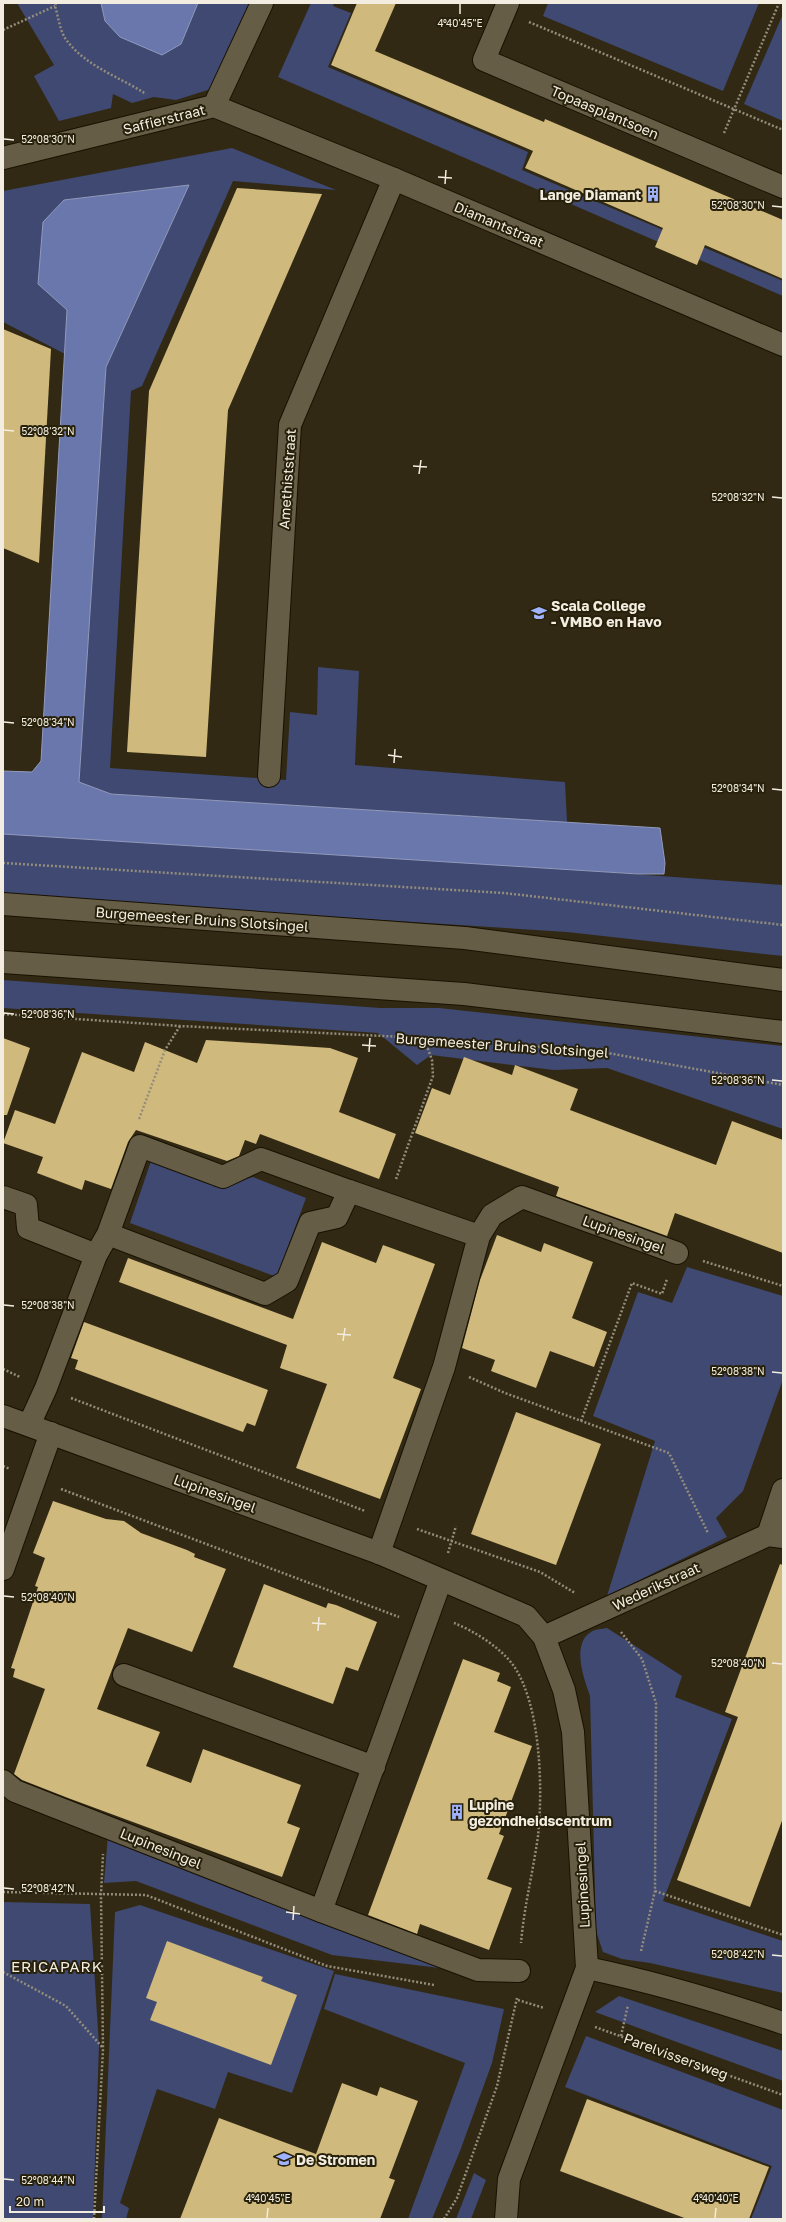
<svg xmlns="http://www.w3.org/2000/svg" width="786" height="2222" viewBox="0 0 786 2222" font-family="'Golos Text',sans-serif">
<rect width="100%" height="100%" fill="#312914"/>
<g fill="#3f4972">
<path d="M 17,3 L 101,3 L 105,21 L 181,44 L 198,3 L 251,3 L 214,88 L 176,100 L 154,97 L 132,103 L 113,94 L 111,108 L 59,121 L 34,76 L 54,65 Z"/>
<path d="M 311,3 L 334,3 L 333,6 L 351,13 L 328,67 L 528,152 L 522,170 L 783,281 L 783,296 L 278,77 Z"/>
<path d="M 548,3 L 759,3 L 723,91 L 543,16 Z"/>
<path d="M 783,14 L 783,121 L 744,104 Z"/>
<path d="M 232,148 L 336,190 L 233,181 L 142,386 L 131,391 L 110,768 L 286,780 L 290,712 L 317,715 L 318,667 L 359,671 L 355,765 L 565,782 L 567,822 L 111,794 L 79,782 L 106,367 L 189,185 L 64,200 L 38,284 L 67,310 L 65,354 L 3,322 L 3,191 Z"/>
<path d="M 3,828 L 783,885 L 783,956 L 567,932 L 3,896 Z"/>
<path d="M 3,980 L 380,1008 L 439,1008 L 783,1046 L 783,1129 L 607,1068 L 554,1070 L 431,1055 L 417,1065 L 378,1033 L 3,1008 Z"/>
<path d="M 151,1161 L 220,1187 L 253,1177 L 306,1198 L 277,1277 L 130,1223 Z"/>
<path d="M 687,1267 L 783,1296 L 783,1379 L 743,1491 L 716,1518 L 727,1537 L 607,1596 L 655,1441 L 593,1416 L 638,1292 L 672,1303 Z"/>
<path d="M 607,1628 L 682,1676 L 675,1697 L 732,1719 L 663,1901 L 783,1941 L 783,1993 L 650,1963 L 622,1959 L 603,1952 L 596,1931 L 590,1696 C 584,1679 571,1644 591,1632 C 595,1629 602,1629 607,1628 Z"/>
<path d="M 108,1835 L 473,1972 L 332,1955 L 136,1881 L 104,1883 Z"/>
<path d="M 3,1902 L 90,1904 L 99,2046 L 93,2219 L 3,2219 Z"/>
<path d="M 140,1905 L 334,1971 L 292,2093 L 228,2072 L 215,2109 L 157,2089 L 120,2203 L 129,2208 L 126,2219 L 102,2219 L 115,1912 Z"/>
<path d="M 335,1974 L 504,2009 L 492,2063 L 460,2151 L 432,2219 L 408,2219 L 465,2063 L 324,2009 Z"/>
<path d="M 619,1996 L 783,2051 L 783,2081 L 595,2012 Z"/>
<path d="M 586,2036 L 783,2110 L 783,2219 L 751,2219 L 772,2166 L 565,2087 Z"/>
<path d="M 474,2173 L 486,2180 L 471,2219 L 456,2219 Z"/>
</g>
<g fill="#6977ac" stroke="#929abc">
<path d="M 101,3 L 198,3 L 181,44 L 162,55 L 120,37 L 105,21 Z"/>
<path d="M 189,185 L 106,367 L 79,782 L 111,794 L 660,828 L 665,863 L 664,874 L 638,874 L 3,834 L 3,771 L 32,772 L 41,761 L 67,310 L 38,284 L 43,222 L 64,200 Z"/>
</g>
<g fill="#d0b97c">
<path d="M 357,3 L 396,3 L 375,51 L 544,122 L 545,119 L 783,220 L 783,279 L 705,245 L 697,265 L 655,247 L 663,228 L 525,168 L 533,151 L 331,65 Z"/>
<path d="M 237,188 L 322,194 L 228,410 L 206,757 L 127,752 L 149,391 Z"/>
<path d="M 3,329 L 51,349 L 39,563 L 3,548 Z"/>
<path d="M 3,1038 L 30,1048 L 7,1115 L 3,1115 Z"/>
<path d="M 206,1040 L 330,1048 L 358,1058 L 339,1112 L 396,1134 L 379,1179 L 260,1134 L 256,1144 L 245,1140 L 239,1156 L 227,1161 L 136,1130 L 128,1142 L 111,1189 L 85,1180 L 82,1190 L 37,1173 L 43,1157 L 3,1143 L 15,1110 L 55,1124 L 82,1052 L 134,1072 L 145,1042 L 197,1063 Z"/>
<path d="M 464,1057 L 512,1075 L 515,1065 L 578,1089 L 570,1110 L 716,1165 L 732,1121 L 783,1140 L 783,1253 L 675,1213 L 667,1236 L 556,1196 L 559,1187 L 415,1133 L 432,1088 L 450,1095 Z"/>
<path d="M 497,1235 L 541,1252 L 544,1243 L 593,1262 L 572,1318 L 607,1332 L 594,1367 L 550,1351 L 536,1388 L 491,1371 L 495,1360 L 462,1348 L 480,1280 Z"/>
<path d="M 322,1242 L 376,1263 L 383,1245 L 435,1264 L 393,1378 L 421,1389 L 380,1499 L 296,1468 L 327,1384 L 280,1368 L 287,1345 L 119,1282 L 128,1258 L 293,1319 Z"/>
<path d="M 84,1322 L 268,1390 L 255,1426 L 247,1423 L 243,1432 L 75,1369 L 78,1360 L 71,1358 Z"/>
<path d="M 516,1412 L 601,1444 L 556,1565 L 471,1534 Z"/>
<path d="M 53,1501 L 106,1519 L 124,1521 L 141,1533 L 187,1550 L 195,1554 L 194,1557 L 226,1569 L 192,1652 L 128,1628 L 97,1709 L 160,1732 L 146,1766 L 191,1783 L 203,1749 L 301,1785 L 287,1823 L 300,1828 L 282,1877 L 68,1798 L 22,1780 L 14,1774 L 45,1689 L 13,1677 L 15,1669 L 11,1668 L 38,1587 L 35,1586 L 45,1558 L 33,1553 Z"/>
<path d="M 780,1564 L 783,1565 L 783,1818 L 750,1907 L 677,1880 L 738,1717 L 725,1712 Z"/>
<path d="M 264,1584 L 326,1608 L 328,1603 L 336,1605 L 377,1622 L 358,1671 L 346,1667 L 333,1704 L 233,1667 Z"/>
<path d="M 463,1659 L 500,1673 L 497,1681 L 511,1687 L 494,1732 L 532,1746 L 499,1834 L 504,1836 L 487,1879 L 512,1888 L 489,1950 L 420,1924 L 417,1934 L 368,1915 Z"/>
<path d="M 167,1941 L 263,1977 L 261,1981 L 297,1995 L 271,2065 L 150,2020 L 157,2002 L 146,1998 Z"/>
<path d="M 342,2083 L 377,2096 L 380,2087 L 418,2101 L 389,2178 L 395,2180 L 380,2219 L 180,2219 L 219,2118 L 316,2154 Z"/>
<path d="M 587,2099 L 769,2167 L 749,2219 L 687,2219 L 560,2171 Z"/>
</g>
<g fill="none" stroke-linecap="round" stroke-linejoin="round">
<defs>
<g id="minor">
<path d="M 508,3 L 484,60 L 783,187"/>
<path d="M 214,106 L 394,179 L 783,345"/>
<path d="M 3,158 L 214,106 L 262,3"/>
<path d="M 269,776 L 290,425 L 394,179"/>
<path d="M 3,904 L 465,938 L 783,980"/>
<path d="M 3,962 L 464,994 L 783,1032"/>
<path d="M 349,1191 L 479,1236"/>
<path d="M 3,1197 L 26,1205 L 28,1228 L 96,1255"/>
<path d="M 3,1416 L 379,1553 L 526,1616 L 544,1637 L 564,1690 L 573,1732 L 587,1968 L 509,2179 L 506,2219"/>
<path d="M 29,1425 L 46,1388 L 96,1255 L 108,1234 L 140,1146 L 223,1177 L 261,1159 L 349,1191 L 337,1217 L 310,1223 L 287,1281 L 265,1294 L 108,1234"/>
<path d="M 768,1535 L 783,1490"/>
<path d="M 379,1553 L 444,1367 L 479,1236 L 492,1215 L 522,1197 L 677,1253"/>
<path d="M 3,1569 L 51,1433"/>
<path d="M 544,1637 L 768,1535 L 783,1537"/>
<path d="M 124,1675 L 374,1767"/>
<path d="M 3,1781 L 15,1791 L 321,1911 L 478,1970 L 519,1971"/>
<path d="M 321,1911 L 441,1580"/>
<path d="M 587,1968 C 654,1982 718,2001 783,2023"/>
</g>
</defs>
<use href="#minor" stroke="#191201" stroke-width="24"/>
<g stroke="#948d7c" stroke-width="2.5" stroke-dasharray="2 2" stroke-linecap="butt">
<path d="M 56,3 L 55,6 C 58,16 60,30 65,38 C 84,66 120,77 146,94"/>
<path d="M 529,22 L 783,130"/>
<path d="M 3,30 L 55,6"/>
<path d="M 724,133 L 779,3"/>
<path d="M 3,863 L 504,893 L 783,925"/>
<path d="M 3,1014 L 180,1026 L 424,1038 L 597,1051 L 783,1085"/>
<path d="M 139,1119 L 165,1050 L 180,1026"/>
<path d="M 396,1179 L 433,1076 L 432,1060 L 424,1038"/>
<path d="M 703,1261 L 783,1286"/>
<path d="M 3,1369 L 20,1377"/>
<path d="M 469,1377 L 505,1393 L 669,1453 L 708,1533"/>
<path d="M 71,1398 L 365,1511"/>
<path d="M 581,1421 L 632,1283 L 662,1294 L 667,1279"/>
<path d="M 3,1466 L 10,1469"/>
<path d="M 61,1489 L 399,1617"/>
<path d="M 417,1529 L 540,1572 L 575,1593"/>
<path d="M 448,1553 L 456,1526"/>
<path d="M 454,1623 C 474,1631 500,1647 513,1665 C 541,1704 543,1789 538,1836 C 533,1872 524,1907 521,1943"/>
<path d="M 621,1632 L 642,1659 L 656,1703 L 655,1891 L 641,1951"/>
<path d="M 655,1891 L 783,1935"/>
<path d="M 3,1892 L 146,1895 L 327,1966 L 434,1985"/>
<path d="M 3,1972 L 66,2006 L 103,2048"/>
<path d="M 518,2000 L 544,2008"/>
<path d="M 595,2027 L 783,2095"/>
<path d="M 621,2036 L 628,2005"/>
<path d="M 94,2219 L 103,2049 L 101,1895 L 103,1854"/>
<path d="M 444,2219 L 457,2198 L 497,2086 L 517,1998"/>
</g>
<use href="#minor" stroke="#665d46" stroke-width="22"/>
</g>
<path fill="none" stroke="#f2ede0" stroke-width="1.5" d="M 460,14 L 460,4M 4,139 L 14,140M 438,177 L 452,178M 445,184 L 446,170M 772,206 L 782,207M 4,430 L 14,431M 413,466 L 427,467M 419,474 L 421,460M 772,497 L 782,498M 4,722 L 14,723M 388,755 L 402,757M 394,763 L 395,749M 772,789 L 782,790M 4,1013 L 14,1014M 362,1045 L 376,1046M 369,1052 L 370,1038M 772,1080 L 782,1081M 4,1305 L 14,1306M 337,1334 L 351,1335M 343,1341 L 345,1328M 772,1372 L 782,1373M 4,1596 L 14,1597M 312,1623 L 326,1624M 318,1631 L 319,1617M 772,1663 L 782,1664M 4,1888 L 14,1889M 286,1912 L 300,1914M 293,1920 L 294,1906M 772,1955 L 782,1956M 4,2179 L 14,2180M 267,2218 L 268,2208M 715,2218 L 716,2208"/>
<defs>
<symbol id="building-bare" viewBox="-9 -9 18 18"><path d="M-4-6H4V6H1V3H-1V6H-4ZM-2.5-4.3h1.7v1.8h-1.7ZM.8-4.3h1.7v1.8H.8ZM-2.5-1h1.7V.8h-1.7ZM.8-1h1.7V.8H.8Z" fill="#9fb3fd" stroke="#27200a" stroke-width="2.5" paint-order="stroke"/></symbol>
<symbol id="university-bare" viewBox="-9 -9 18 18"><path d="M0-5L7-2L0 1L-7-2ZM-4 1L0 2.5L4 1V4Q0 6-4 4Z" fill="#9fb3fd" stroke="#27200a" stroke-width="2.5" paint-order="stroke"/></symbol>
<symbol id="school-bare" viewBox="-9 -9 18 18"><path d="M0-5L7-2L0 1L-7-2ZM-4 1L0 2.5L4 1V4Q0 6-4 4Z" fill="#9fb3fd" stroke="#27200a" stroke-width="2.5" paint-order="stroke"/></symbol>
</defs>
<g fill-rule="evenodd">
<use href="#building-bare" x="642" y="183" width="22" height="22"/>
<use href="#university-bare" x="528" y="602" width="22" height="22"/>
<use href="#building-bare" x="446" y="1801" width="22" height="22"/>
<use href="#school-bare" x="273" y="2148" width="22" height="22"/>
</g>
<g text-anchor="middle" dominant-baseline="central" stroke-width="4" stroke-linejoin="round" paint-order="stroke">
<g font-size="14" fill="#f2ede0" stroke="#27200a">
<text transform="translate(605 112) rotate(23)">Topaasplantsoen</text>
<text transform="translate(164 119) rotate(-14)">Saffierstraat</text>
<text transform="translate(499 224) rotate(23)">Diamantstraat</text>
<text transform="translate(287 479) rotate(-86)">Amethiststraat</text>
<text transform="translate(202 919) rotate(4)">Burgemeester Bruins Slotsingel</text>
<text transform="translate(502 1045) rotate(4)">Burgemeester Bruins Slotsingel</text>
<text transform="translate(624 1234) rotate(20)">Lupinesingel</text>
<text transform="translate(215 1493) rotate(20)">Lupinesingel</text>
<text transform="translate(656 1586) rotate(-25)">Wederikstraat</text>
<text transform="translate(161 1848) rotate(22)">Lupinesingel</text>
<text transform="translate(582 1885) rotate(-93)">Lupinesingel</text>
<text transform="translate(676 2056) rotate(20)">Parelvissersweg</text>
</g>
<g font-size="14" font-weight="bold" fill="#f2ede0" stroke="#27200a" text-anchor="start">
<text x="641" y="194" text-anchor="end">Lange Diamant</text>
<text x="551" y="605">Scala College<tspan x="551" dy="16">- VMBO en Havo</tspan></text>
<text x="469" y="1804">Lupine<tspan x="469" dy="16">gezondheidscentrum</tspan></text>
<text x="296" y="2159">De Stromen</text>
</g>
<g font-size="15" letter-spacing="1" fill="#f2ede0" stroke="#27200a">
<text x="57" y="1966">ERICAPARK</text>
</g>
</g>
<g font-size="10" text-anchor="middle" fill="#f2ede0" stroke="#27200a" stroke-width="4" stroke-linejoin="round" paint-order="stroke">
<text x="460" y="27">4°40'45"E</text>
<text x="48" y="143">52°08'30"N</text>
<text x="738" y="209">52°08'30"N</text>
<text x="48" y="435">52°08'32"N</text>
<text x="738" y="501">52°08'32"N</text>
<text x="48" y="726">52°08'34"N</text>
<text x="738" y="792">52°08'34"N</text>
<text x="48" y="1018">52°08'36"N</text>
<text x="738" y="1084">52°08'36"N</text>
<text x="48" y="1309">52°08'38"N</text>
<text x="738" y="1375">52°08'38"N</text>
<text x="48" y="1601">52°08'40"N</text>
<text x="738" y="1667">52°08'40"N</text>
<text x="48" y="1892">52°08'42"N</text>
<text x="738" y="1958">52°08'42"N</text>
<text x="48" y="2184">52°08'44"N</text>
<text x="268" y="2202">4°40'45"E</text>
<text x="716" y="2202">4°40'40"E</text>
</g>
<rect width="786" height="2222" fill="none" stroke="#f2ede0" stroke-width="8"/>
<path d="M10 2206v6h94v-6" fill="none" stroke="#f2ede0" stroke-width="2"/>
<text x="16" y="2206" font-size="12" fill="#f2ede0" stroke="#27200a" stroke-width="3" paint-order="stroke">20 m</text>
</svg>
